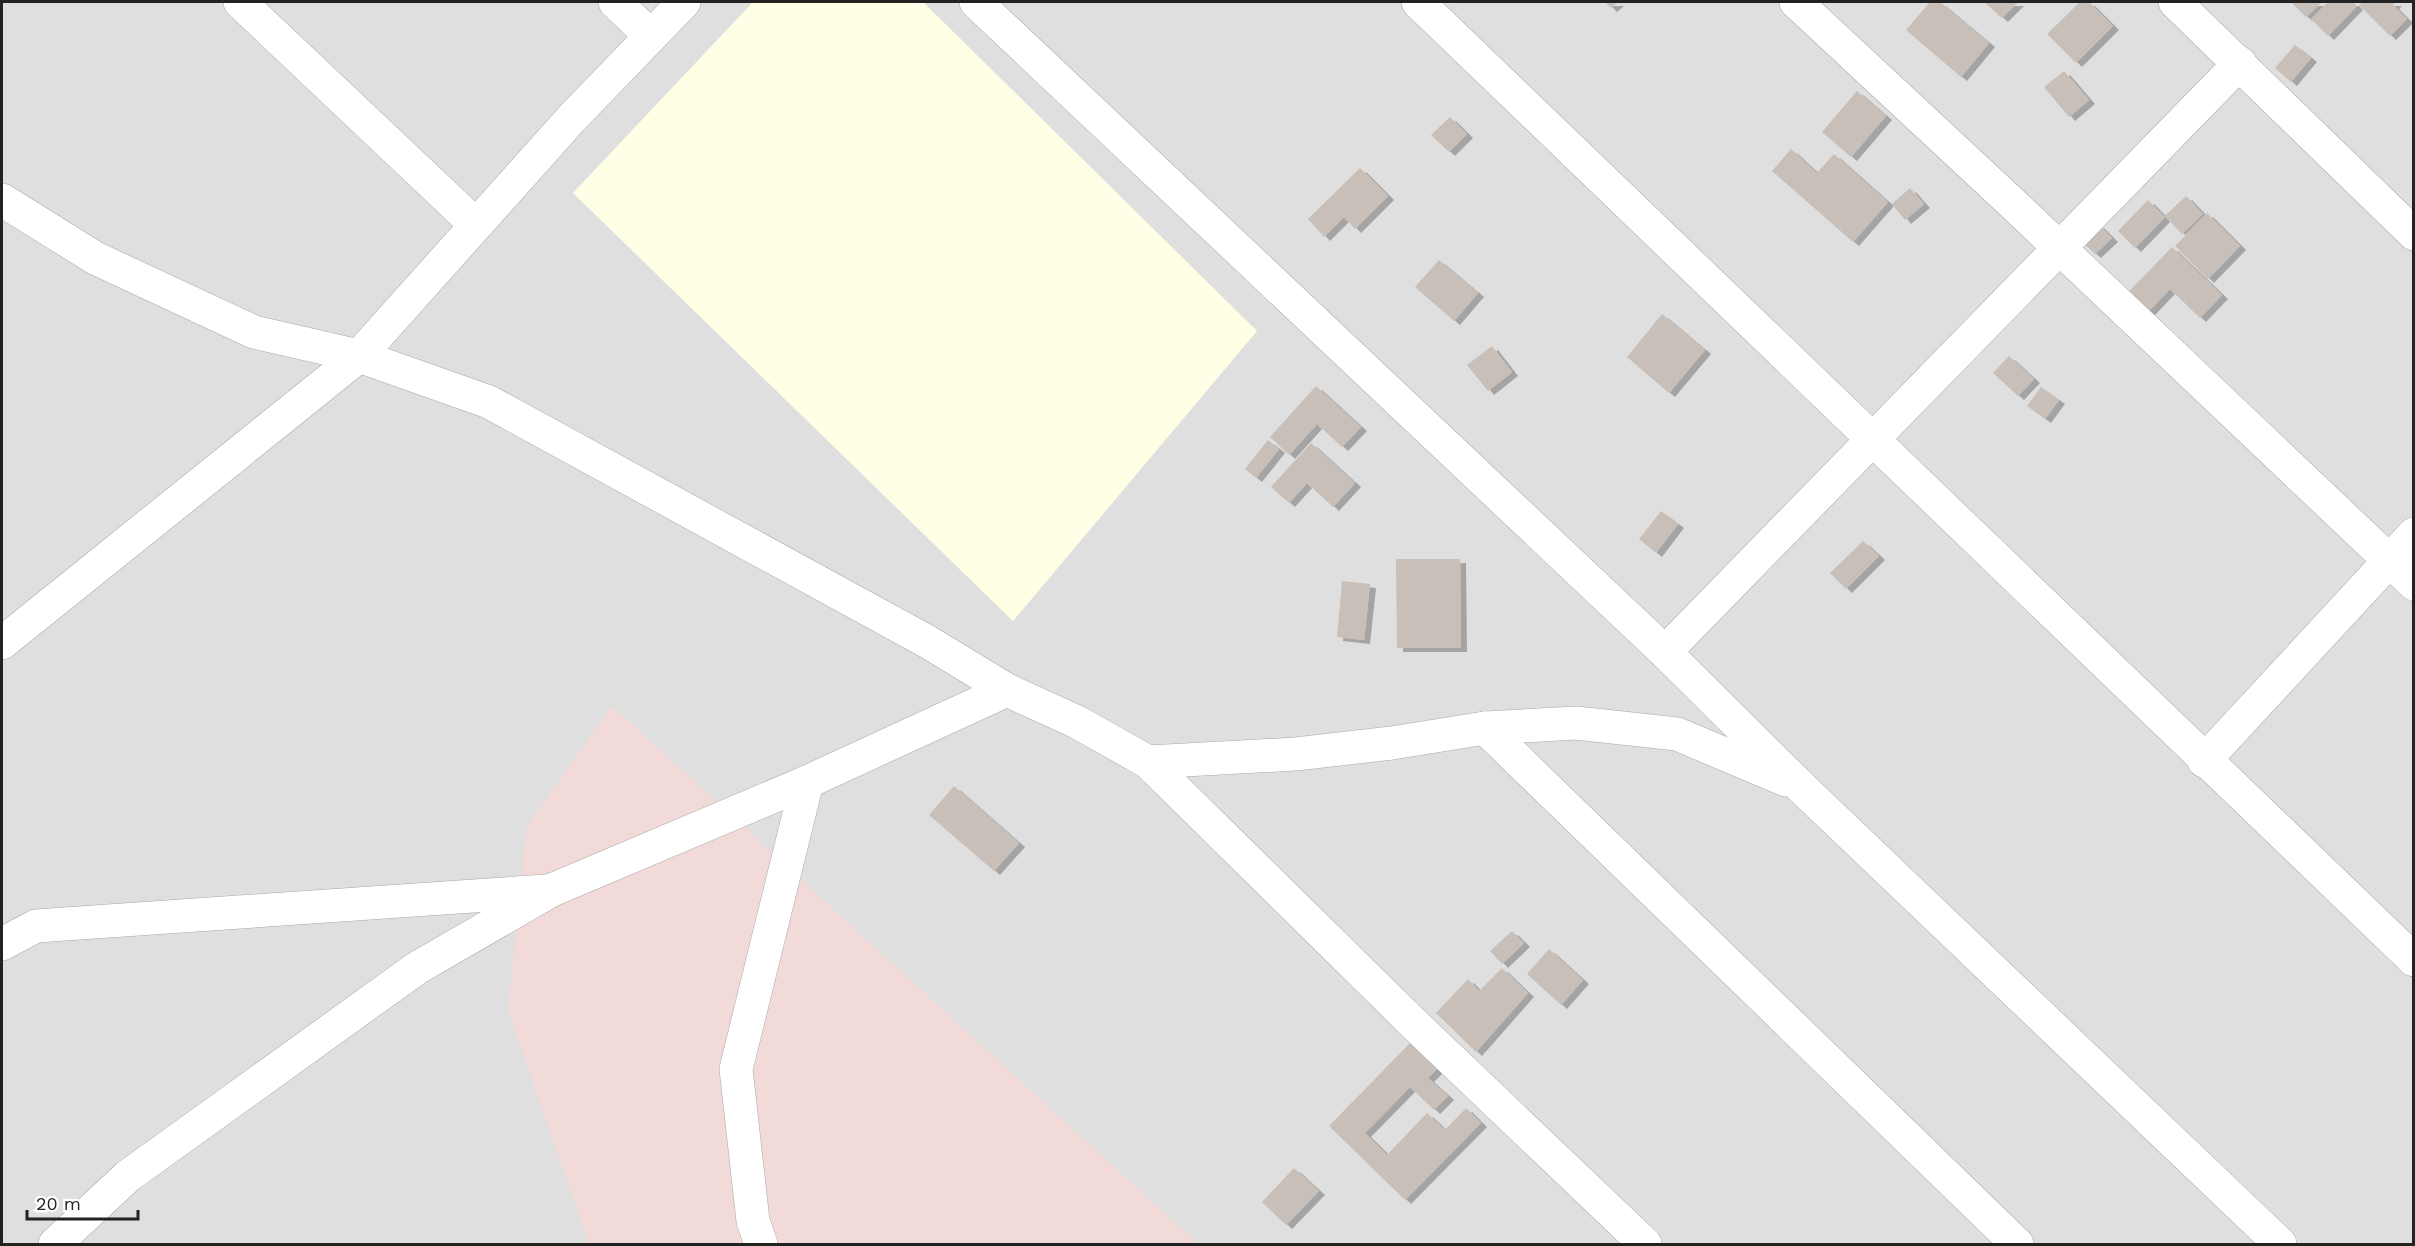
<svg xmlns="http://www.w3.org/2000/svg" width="2415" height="1246" viewBox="0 0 2415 1246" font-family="'Work Sans',sans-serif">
<defs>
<filter id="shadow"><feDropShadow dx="6" dy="4" stdDeviation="0" flood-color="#0004"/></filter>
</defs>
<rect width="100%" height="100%" fill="#f2efe9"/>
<rect fill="#e0dfdf" x="2" y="2" width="2411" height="1242"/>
<path fill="#f2dad9" d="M 612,706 L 1198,1244 L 589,1244 L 508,1010 L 527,826 Z"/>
<path fill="#ffffe5" d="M 753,2 L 923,2 L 1257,331 L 1013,621 L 573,193 Z"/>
<g fill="#c7bfb8" filter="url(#shadow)">
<path d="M 1605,2 L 1618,2 L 1611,8 Z"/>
<path d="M 1930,2 L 1940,2 L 1989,43 L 1961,77 L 1906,30 Z"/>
<path d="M 1984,2 L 2018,2 L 2002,18 Z"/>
<path d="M 2080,2 L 2089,2 L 2113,26 L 2076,63 L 2047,34 Z"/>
<path d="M 2291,2 L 2322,2 L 2306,17 Z"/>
<path d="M 2328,2 L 2353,2 L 2357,6 L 2328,36 L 2311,19 Z"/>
<path d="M 2363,2 L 2396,2 L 2393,5 L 2407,19 L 2390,36 L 2359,5 Z"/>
<path d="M 2295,45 L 2311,58 L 2291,82 L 2275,68 Z"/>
<path d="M 2064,71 L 2089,100 L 2069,117 L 2044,87 Z"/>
<path d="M 1857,91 L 1886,116 L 1851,157 L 1822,132 Z"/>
<path d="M 1450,117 L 1467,134 L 1449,152 L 1431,135 Z"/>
<path d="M 1791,149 L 1817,173 L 1834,154 L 1888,202 L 1853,242 L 1772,171 Z"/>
<path d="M 1360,168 L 1388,196 L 1355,229 L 1344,217 L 1324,237 L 1308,219 Z"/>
<path d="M 1910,188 L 1924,204 L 1905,220 L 1892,204 Z"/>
<path d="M 2186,196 L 2203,214 L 2182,234 L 2165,216 Z"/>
<path d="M 2148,200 L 2165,217 L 2135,248 L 2118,231 Z"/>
<path d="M 2207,213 L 2240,246 L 2208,279 L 2175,246 Z"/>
<path d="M 2098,224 L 2112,238 L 2095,254 L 2081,241 Z"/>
<path d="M 2172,247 L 2222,295 L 2200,318 L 2170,289 L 2133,328 L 2113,308 Z"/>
<path d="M 1439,260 L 1478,293 L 1454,321 L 1415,287 Z"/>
<path d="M 1662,314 L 1705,350 L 1669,393 L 1627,357 Z"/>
<path d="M 1492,346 L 1512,372 L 1488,391 L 1467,365 Z"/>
<path d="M 2009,356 L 2034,379 L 2018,396 L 1993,373 Z"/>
<path d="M 1316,386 L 1361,427 L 1342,447 L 1317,424 L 1289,455 L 1270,437 Z"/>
<path d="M 2041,387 L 2059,400 L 2045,419 L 2027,406 Z"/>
<path d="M 1268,440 L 1279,449 L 1256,478 L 1245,469 Z"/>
<path d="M 1311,443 L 1355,483 L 1333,507 L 1307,483 L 1289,503 L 1271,487 Z"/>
<path d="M 1661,511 L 1678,524 L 1656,553 L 1639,539 Z"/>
<path d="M 1863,541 L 1879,556 L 1846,589 L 1830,573 Z"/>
<path d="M 1396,559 L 1460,559 L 1461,648 L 1397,648 Z"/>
<path d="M 1342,581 L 1370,584 L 1364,640 L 1337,637 Z"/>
<path d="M 954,786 L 1019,843 L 994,871 L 929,815 Z"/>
<path d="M 1512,931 L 1524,943 L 1502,964 L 1490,951 Z"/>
<path d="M 1549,949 L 1583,980 L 1561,1005 L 1527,974 Z"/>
<path d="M 1502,968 L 1528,993 L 1476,1052 L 1436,1013 L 1468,979 L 1479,991 Z"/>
<path d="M 1411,1042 L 1438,1068 L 1428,1078 L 1448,1096 L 1434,1110 L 1410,1087 L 1365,1133 L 1387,1155 L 1427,1113 L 1445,1130 L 1466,1108 L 1481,1123 L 1405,1200 L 1329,1126 Z"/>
<path d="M 1294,1168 L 1319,1191 L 1286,1225 L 1262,1202 Z"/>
</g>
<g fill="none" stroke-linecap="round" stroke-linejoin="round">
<defs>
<g id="street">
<path d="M 240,2 L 476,225"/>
<path d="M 615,2 L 651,36"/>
<path d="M 976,2 L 1665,652 L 1801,787 L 2280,1244"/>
<path d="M 1418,2 L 2414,960"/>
<path d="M 1796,2 L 2011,202 L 2414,584"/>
<path d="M 2175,2 L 2414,234"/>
<path d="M 2,200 L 95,258 L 254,332 L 359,356 L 489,402 L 928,642 L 1007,690 L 1077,722 L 1148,762 L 1412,1022 L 1645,1244"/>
<path d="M 2,643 L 359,356 L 572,118 L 684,2"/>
<path d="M 1665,652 L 2240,63"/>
<path d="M 1485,728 L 2017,1244"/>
<path d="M 2204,761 L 2414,534"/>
<path d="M 1148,762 L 1296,754 L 1392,743 L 1485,728 L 1576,723 L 1677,734 L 1786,780"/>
<path d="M 2,944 L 36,926 L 546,891"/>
<path d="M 55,1244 L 128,1176 L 417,968 L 552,890 L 807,782 L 1007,690"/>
<path d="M 761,1244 L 753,1221 L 736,1069 L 807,782"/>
</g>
</defs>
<use href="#street" stroke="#a9a9a9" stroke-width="34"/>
<use href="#street" stroke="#fff" stroke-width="33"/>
</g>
<rect width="2415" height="1246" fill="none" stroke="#222222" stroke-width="6"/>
<path d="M27 1210v9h111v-9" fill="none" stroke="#222222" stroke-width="3"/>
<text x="36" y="1210" font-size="18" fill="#222222" stroke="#ffffff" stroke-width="4.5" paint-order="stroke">20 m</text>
</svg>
